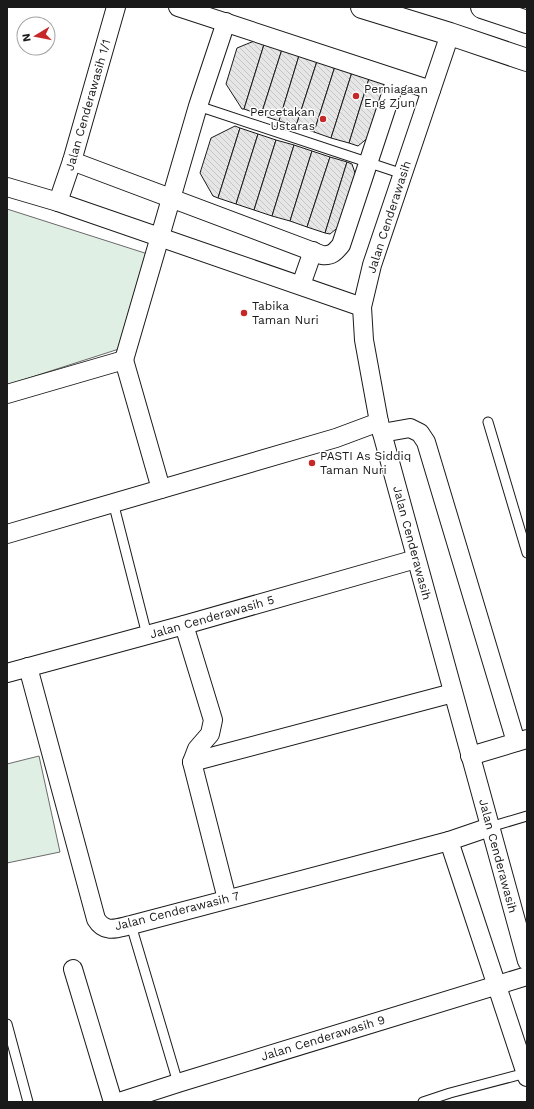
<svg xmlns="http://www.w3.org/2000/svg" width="534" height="1109" viewBox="0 0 534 1109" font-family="'Work Sans',sans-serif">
<defs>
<pattern id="building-back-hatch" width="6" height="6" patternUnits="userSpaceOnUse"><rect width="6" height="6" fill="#e6e6e6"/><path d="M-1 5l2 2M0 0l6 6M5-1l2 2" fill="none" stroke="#c5c5c5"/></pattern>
</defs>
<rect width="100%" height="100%" fill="#fff"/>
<g fill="#e0efe3" stroke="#6a6a6a">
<path d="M 7,209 L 151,255 L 122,348 L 7,385 Z"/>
<path d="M 39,756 L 60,852 L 7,863 L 7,764 Z"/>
</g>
<g fill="url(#building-back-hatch)" stroke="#1a1a1a">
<path d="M 264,37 L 266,38 L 244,109 L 242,109 L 226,84 L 237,48 Z"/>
<path d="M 266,38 L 284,43 L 261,115 L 244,109 Z"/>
<path d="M 284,43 L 301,49 L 279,121 L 261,115 Z"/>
<path d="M 301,49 L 319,55 L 296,126 L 279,121 Z"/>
<path d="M 319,55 L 337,60 L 314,132 L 296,126 Z"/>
<path d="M 337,60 L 354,66 L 331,138 L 314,132 Z"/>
<path d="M 354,66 L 371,72 L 349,143 L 331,138 Z"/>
<path d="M 371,72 L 381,75 L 386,96 L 375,132 L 358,146 L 349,143 Z"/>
<path d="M 235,126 L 240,128 L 218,198 L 213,196 L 200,173 L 211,138 Z"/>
<path d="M 240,128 L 258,134 L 236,204 L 218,198 Z"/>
<path d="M 258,134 L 276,140 L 254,210 L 236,204 Z"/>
<path d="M 276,140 L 294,145 L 272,216 L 254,210 Z"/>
<path d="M 294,145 L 312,151 L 290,221 L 272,216 Z"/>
<path d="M 312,151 L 330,157 L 307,227 L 290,221 Z"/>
<path d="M 330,157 L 347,162 L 325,233 L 307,227 Z"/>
<path d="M 347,162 L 352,164 L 359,185 L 347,220 L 330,234 L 325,233 Z"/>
</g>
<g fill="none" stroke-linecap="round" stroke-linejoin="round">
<defs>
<g id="service">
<path d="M 198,106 L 403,174"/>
<path d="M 488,422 L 527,553"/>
<path d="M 113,502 L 147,635"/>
<path d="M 490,827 L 527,816"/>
<path d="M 131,925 L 178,1083"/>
<path d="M 7,1024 L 28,1102"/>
<path d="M 423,1102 L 450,1093 L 526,1073"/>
</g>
<g id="minor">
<path d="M 178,7 L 431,90"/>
<path d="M 450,34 L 372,265 L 362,307 L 364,340 L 379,422 L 527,961"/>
<path d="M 72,161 L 322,255 C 332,256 335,252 341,245 L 396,79"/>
<path d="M 7,187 L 58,202 L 362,307"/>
<path d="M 58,202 L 72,161 L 116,7"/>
<path d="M 301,285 L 313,251"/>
<path d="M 124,360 L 198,106 L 226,22"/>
<path d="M 124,360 L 161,489"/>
<path d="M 7,394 L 124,360"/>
<path d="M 382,433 L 410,428 L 420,433 L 426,442 L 516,742"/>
<path d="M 7,534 L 336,438 L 379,422"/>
<path d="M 184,625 L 213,720 L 210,734 L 197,749 L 192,762 L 227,899"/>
<path d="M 28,667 L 96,919 C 105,934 117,928 131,925 L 449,841 L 490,827"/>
<path d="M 7,673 L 184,625 L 416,559"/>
<path d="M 470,756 L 527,739"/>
<path d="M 192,762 L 453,693"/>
<path d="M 449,841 L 527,1077"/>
<path d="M 73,969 L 113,1102"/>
<path d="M 119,1102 L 178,1083 L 527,976"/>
</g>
<g id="secondary">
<path d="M 362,7 L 450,34 L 527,60"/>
<path d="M 482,7 L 527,22"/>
</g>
</defs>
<use href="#service" stroke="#1a1a1a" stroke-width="11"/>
<use href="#minor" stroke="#1a1a1a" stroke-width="20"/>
<use href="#secondary" stroke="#1a1a1a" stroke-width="24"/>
<use href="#service" stroke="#fff" stroke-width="9"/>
<use href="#minor" stroke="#fff" stroke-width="18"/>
<use href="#secondary" stroke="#fff" stroke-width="22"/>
</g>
<g fill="#c62828" stroke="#fff" stroke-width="1.5">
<circle cx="356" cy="96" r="4"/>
<circle cx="323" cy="119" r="4"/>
<circle cx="244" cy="313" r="4"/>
<circle cx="312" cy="463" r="4"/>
</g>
<g text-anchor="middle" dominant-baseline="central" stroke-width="3" stroke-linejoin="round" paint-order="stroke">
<g font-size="12" fill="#1a1a1a" stroke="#fff" text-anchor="start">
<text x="364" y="89">Perniagaan<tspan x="364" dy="14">Eng Zjun</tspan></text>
<text x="315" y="112" text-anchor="end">Percetakan<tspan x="315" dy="14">Ustaras</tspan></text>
<text x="252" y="306">Tabika<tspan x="252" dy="14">Taman Nuri</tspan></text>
<text x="320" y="456">PASTI As Siddiq<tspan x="320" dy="14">Taman Nuri</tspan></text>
</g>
<g font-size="12" fill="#1a1a1a" stroke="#fff">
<text transform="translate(88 105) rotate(-74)">Jalan Cenderawasih 1/1</text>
<text transform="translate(389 217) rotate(-72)">Jalan Cenderawasih</text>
<text transform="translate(412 543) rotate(75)">Jalan Cenderawasih</text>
<text transform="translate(212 617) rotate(-16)">Jalan Cenderawasih 5</text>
<text transform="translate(498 856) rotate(75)">Jalan Cenderawasih</text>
<text transform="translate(177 911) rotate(-14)">Jalan Cenderawasih 7</text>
<text transform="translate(323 1038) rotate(-17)">Jalan Cenderawasih 9</text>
</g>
</g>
<rect width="534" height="1109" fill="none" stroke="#1a1a1a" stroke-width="16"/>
<g transform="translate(36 36) rotate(260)"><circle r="19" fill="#ffffff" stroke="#a3a3a3"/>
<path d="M0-3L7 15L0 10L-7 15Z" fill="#c62828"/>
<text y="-6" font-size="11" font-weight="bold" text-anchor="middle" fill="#1a1a1a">N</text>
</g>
</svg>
